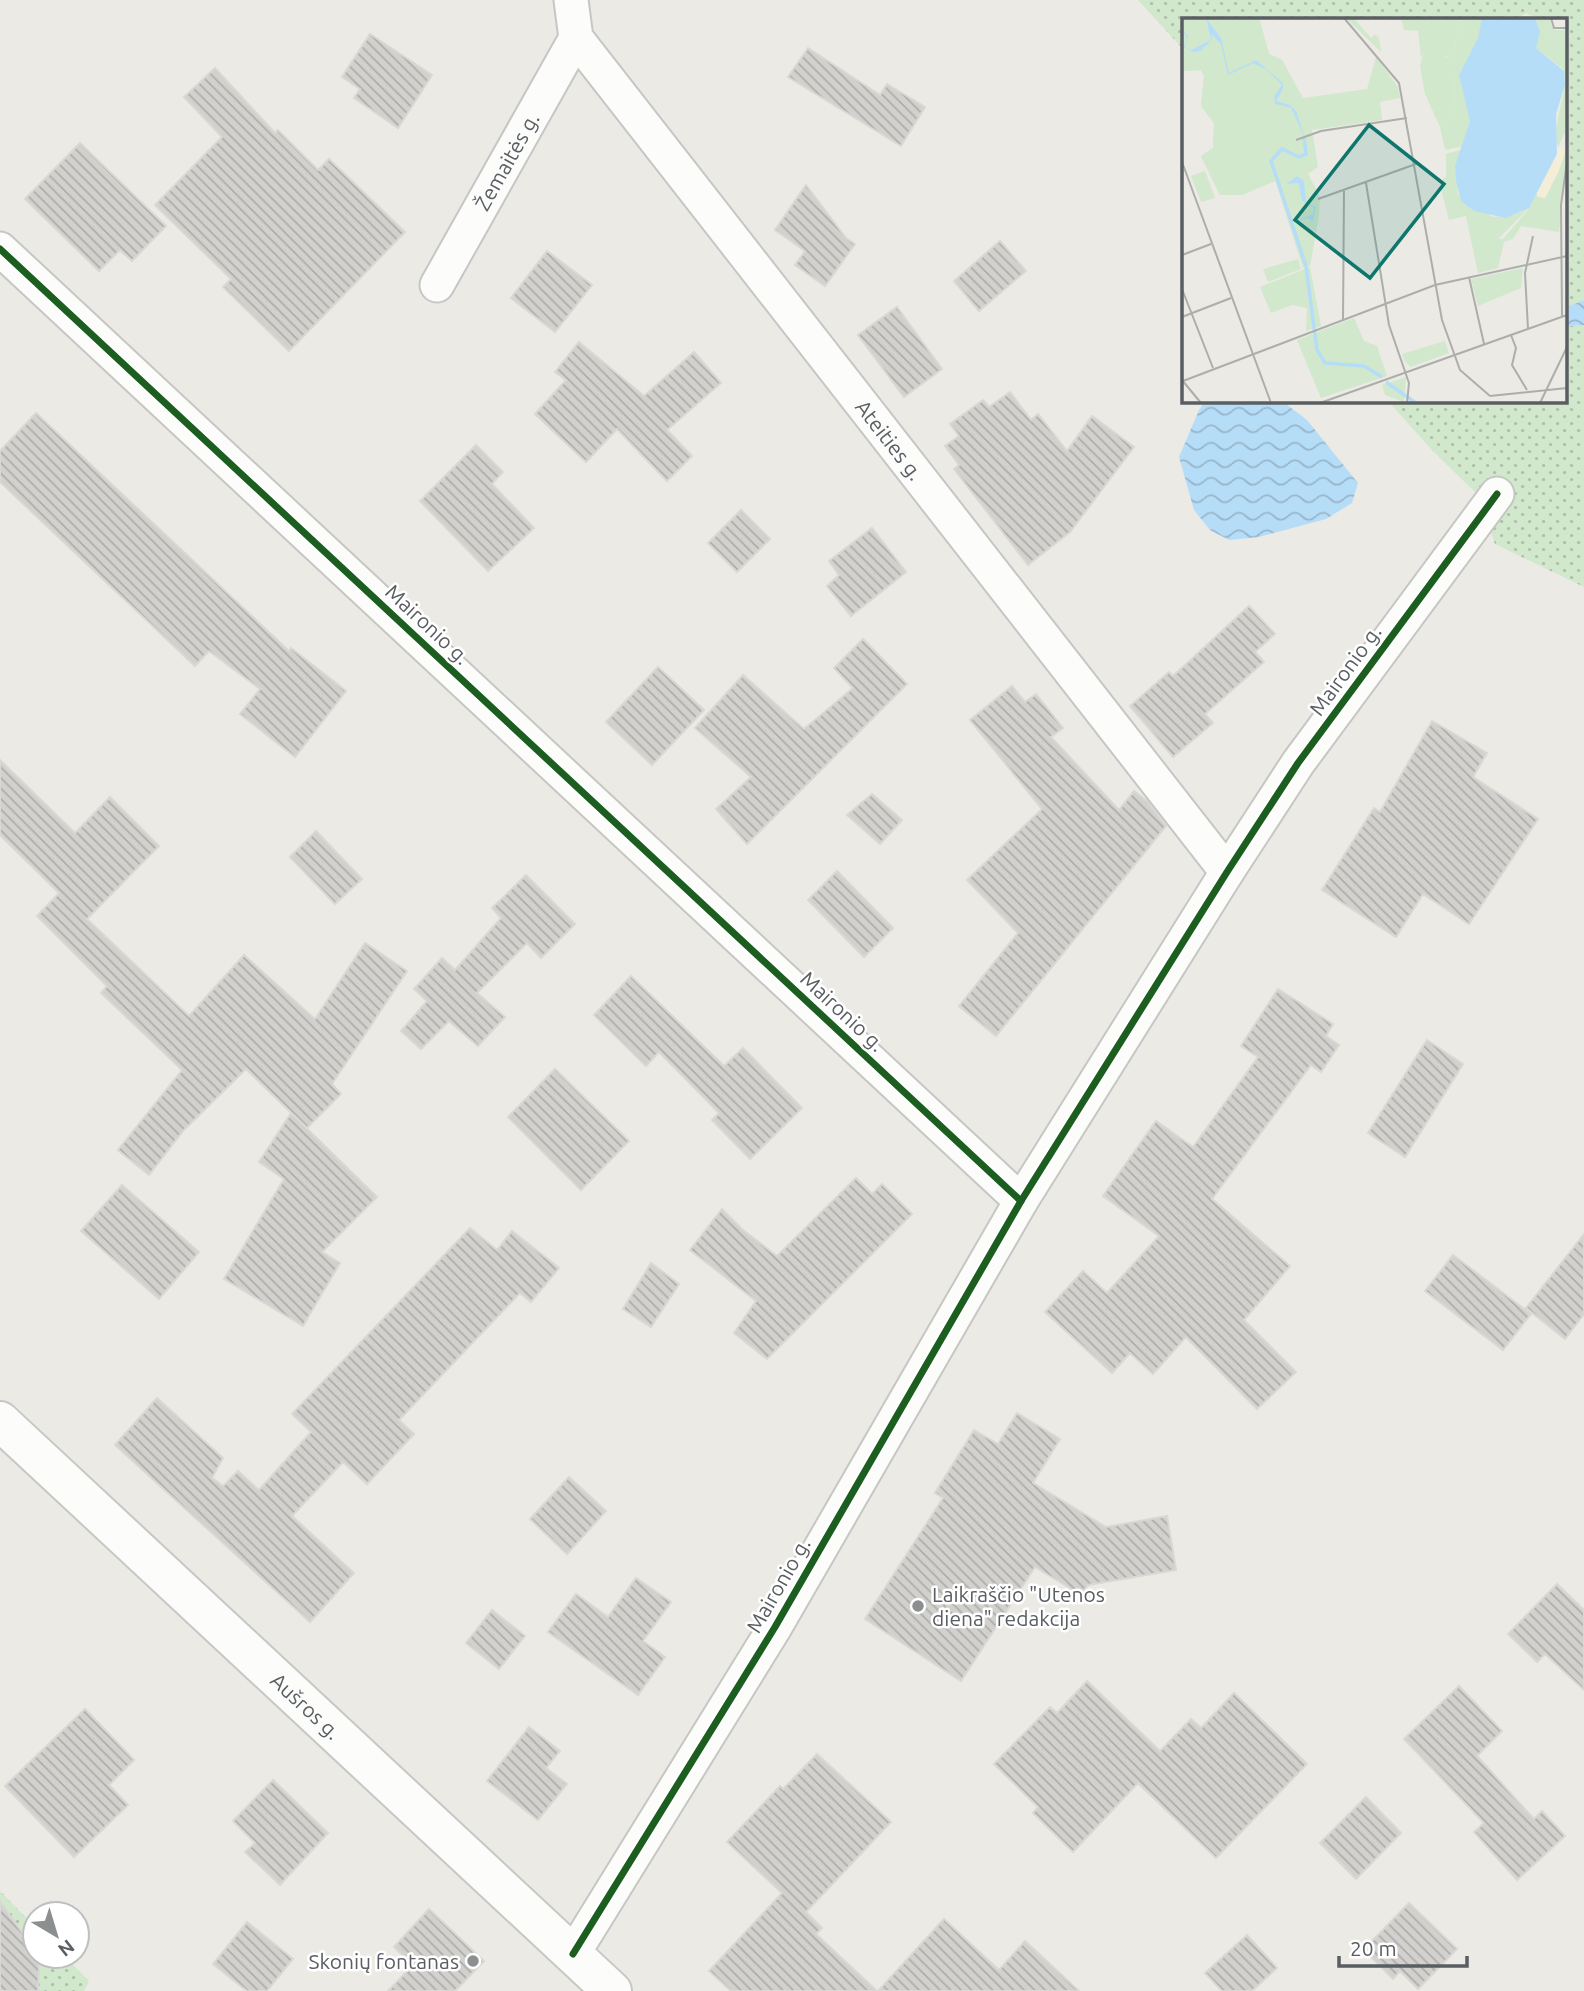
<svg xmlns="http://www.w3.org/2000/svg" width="1584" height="1991" viewBox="0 0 1584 1991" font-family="Ubuntu,sans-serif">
<defs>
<pattern id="grass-dots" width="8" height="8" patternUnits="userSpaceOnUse" patternTransform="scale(1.75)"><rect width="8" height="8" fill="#d1e8cd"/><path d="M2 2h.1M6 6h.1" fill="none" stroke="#adbfaa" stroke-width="1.8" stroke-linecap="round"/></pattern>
<pattern id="water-waves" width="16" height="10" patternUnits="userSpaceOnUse" patternTransform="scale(1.75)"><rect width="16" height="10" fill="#b6ddf7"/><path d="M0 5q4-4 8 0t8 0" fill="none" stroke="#97b6cc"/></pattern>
<pattern id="building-back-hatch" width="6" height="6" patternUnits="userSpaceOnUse" patternTransform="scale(1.75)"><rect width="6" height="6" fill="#d2d1ce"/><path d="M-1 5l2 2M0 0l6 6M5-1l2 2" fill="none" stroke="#adadab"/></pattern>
</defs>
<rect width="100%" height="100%" fill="#ebeae4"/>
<g fill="url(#grass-dots)">
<path d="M 1138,0 L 1584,0 L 1584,300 L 1565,308 L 1565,19 L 1539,19 L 1526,13 L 1515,19 L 1183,19 L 1183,49 Z"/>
<path d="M 1584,325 L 1584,587 L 1495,544 L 1478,495 L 1432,450 L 1388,401 L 1565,401 L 1565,331 L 1571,326 Z"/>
<path d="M 0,1891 L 35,1927 L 35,1956 L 64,1956 L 89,1981 L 84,1991 L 0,1991 Z"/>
</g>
<g fill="url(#water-waves)">
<path d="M 1584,300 L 1584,325 L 1571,326 L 1565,331 L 1565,308 Z"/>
<path d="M 1205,401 L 1282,401 L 1307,420 L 1358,483 L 1352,503 L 1326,519 L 1259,537 L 1229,540 L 1210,530 L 1194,510 L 1179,457 L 1199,410 Z"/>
</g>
<g fill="url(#building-back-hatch)" stroke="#dad8d4" stroke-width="2">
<path d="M 370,34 L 432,75 L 398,128 L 354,98 L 360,89 L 342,77 Z"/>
<path d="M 808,48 L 880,95 L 887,84 L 925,107 L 901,146 L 788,77 Z"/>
<path d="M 215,68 L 275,133 L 278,130 L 318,170 L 329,159 L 405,232 L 289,351 L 223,287 L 231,279 L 155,205 L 222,137 L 184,97 Z"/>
<path d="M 80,143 L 166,226 L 132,261 L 120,250 L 99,271 L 25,199 Z"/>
<path d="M 806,185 L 846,238 L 855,244 L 825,286 L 795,265 L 805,251 L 775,230 Z"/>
<path d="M 1000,241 L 1026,271 L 979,311 L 954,281 Z"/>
<path d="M 547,251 L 592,285 L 555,332 L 511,298 Z"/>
<path d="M 897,307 L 942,369 L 904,397 L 858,335 Z"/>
<path d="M 579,342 L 644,396 L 694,352 L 721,383 L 667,430 L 692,456 L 667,481 L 617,429 L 586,462 L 535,414 L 566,380 L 555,372 Z"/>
<path d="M 1010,392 L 1031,420 L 1038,414 L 1067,451 L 1092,416 L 1134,447 L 1070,532 L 1028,565 L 954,469 L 959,465 L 945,446 L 959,436 L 950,424 L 983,400 L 989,407 Z"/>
<path d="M 36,413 L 289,651 L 291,648 L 346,691 L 295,757 L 240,714 L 260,689 L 209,651 L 195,666 L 0,482 L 0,451 Z"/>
<path d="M 476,445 L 503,472 L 492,484 L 534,528 L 488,571 L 420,501 Z"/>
<path d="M 741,510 L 770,539 L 737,572 L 708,543 Z"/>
<path d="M 872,528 L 906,572 L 851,616 L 827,586 L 839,575 L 829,561 Z"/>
<path d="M 1249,606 L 1275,634 L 1255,652 L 1264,662 L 1205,714 L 1213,723 L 1173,757 L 1130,706 L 1169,672 L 1173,676 Z"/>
<path d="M 863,639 L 907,684 L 747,844 L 716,809 L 751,777 L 695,728 L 743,675 L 804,729 L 853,688 L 834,668 Z"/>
<path d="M 658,667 L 704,710 L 652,765 L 606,722 Z"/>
<path d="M 1012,686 L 1025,702 L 1036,694 L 1063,728 L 1051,737 L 1119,810 L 1134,791 L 1147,801 L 1166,826 L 996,1036 L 959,1006 L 1018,933 L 967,880 L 1042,809 L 970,720 Z"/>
<path d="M 1432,721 L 1487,753 L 1473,777 L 1538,819 L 1469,924 L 1423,894 L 1396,937 L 1322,890 L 1374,808 L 1380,812 Z"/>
<path d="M 0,760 L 75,833 L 110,797 L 159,846 L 87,919 L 189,1016 L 244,955 L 315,1019 L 365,943 L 407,971 L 332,1084 L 341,1094 L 307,1128 L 246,1069 L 183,1131 L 149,1175 L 118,1150 L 182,1070 L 101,993 L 107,986 L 37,916 L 59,893 L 0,835 Z"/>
<path d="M 872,794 L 902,820 L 880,844 L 847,815 Z"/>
<path d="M 316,831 L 362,879 L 335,904 L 290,857 Z"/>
<path d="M 837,871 L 893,928 L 864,957 L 808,900 Z"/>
<path d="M 526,875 L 575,924 L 541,958 L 527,943 L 477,993 L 505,1017 L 478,1046 L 449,1021 L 421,1049 L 401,1031 L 427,1001 L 414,989 L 442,958 L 455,970 L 501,918 L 492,908 Z"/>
<path d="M 631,976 L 724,1066 L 743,1048 L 802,1108 L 750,1159 L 712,1120 L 719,1113 L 659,1052 L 646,1066 L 594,1015 Z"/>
<path d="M 1278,989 L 1333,1024 L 1326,1036 L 1339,1045 L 1321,1072 L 1311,1065 L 1212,1199 L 1290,1266 L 1244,1320 L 1296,1372 L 1257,1409 L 1186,1337 L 1153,1374 L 1130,1353 L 1112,1373 L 1045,1312 L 1083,1271 L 1107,1293 L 1159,1236 L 1103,1196 L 1156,1121 L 1193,1147 L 1258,1057 L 1241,1046 Z"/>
<path d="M 1427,1040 L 1463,1064 L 1405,1157 L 1368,1133 Z"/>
<path d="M 555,1069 L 629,1141 L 581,1190 L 508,1117 Z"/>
<path d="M 291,1113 L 377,1197 L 322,1252 L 340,1263 L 303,1326 L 224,1279 L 284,1179 L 259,1162 Z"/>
<path d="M 856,1178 L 872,1194 L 882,1184 L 912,1214 L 767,1359 L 734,1333 L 756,1301 L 690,1250 L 722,1209 L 743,1230 L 777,1256 Z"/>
<path d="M 122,1185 L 199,1252 L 159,1299 L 81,1231 Z"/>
<path d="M 470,1228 L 497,1250 L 512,1231 L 559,1268 L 531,1302 L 520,1293 L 399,1420 L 414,1434 L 367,1484 L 343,1462 L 292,1516 L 354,1573 L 310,1622 L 115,1445 L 157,1398 L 223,1458 L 212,1478 L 223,1486 L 238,1471 L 259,1490 L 311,1432 L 292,1414 Z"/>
<path d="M 1584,1234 L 1584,1314 L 1565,1339 L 1526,1308 Z"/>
<path d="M 1453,1255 L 1531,1314 L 1503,1350 L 1425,1291 Z"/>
<path d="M 651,1263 L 679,1284 L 651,1327 L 623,1309 Z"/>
<path d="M 1017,1413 L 1060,1439 L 1033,1483 L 1106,1527 L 1167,1516 L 1176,1570 L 1088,1585 L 1081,1595 L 1035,1567 L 961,1681 L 865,1619 L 943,1498 L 935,1493 L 974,1430 L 998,1444 Z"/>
<path d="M 569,1477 L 606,1511 L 567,1554 L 530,1519 Z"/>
<path d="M 636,1578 L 671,1602 L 643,1641 L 665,1657 L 638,1695 L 548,1632 L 576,1594 L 608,1617 Z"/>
<path d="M 1557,1584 L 1584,1610 L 1584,1690 L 1545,1654 L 1537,1662 L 1508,1634 Z"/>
<path d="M 492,1610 L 525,1636 L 499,1669 L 466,1643 Z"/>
<path d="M 1087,1681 L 1160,1751 L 1191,1719 L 1201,1728 L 1234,1693 L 1307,1764 L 1216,1858 L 1138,1783 L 1073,1852 L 1033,1813 L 1038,1807 L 994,1764 L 1050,1707 L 1057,1713 Z"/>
<path d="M 1459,1686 L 1502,1731 L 1477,1756 L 1534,1819 L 1542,1811 L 1565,1836 L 1517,1880 L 1474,1832 L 1484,1823 L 1404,1739 Z"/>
<path d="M 85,1709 L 134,1760 L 109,1785 L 128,1805 L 74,1857 L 5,1786 Z"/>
<path d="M 529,1727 L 560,1751 L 546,1768 L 567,1784 L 538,1820 L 487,1781 Z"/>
<path d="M 817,1754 L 891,1822 L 806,1912 L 822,1928 L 816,1934 L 877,1991 L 731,1991 L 709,1971 L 782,1893 L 727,1842 L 780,1786 L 783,1789 Z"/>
<path d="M 273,1780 L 328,1833 L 280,1885 L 245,1852 L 255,1843 L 233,1821 Z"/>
<path d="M 1366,1797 L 1401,1833 L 1356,1879 L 1320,1843 Z"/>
<path d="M 0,1901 L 35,1951 L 39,1967 L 38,1991 L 0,1991 Z"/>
<path d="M 1409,1903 L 1457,1949 L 1418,1989 L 1400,1971 L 1393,1979 L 1368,1954 L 1376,1946 L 1371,1942 Z"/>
<path d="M 429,1909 L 484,1961 L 455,1991 L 388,1991 L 413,1965 L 394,1947 Z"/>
<path d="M 944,1919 L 999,1970 L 1025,1941 L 1079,1991 L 878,1991 Z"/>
<path d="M 247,1922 L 293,1959 L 267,1991 L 247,1991 L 213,1964 Z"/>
<path d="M 1247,1935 L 1277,1968 L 1252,1991 L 1222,1991 L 1205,1973 Z"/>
</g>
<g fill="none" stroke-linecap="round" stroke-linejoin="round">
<defs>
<g id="street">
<path id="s1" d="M 571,0 L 576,38 L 1227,872"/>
<path d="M 0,249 L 1021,1201"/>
<path id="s2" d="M 437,285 L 576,38"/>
<path d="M 573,1954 L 775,1627 L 1021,1201 L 1227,872 L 1298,763 L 1497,494"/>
</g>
<g id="secondary">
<path id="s3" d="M 0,1421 L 612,1991"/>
</g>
</defs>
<use href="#street" stroke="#c6c7c5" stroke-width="37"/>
<use href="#secondary" stroke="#c6c8c6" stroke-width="42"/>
<use href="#street" stroke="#fcfcfb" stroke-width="33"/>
<use href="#secondary" stroke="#fcfcfb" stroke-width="38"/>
<defs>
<g id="cycleway">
<path d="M 0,249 L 1021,1201"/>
<path d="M 573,1954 L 775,1627 L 1021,1201 L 1227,872 L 1298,763 L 1497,494"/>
</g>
</defs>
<use href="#cycleway" stroke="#fff" stroke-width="11"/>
<use href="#cycleway" stroke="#1b5e20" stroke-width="7"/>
</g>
<g fill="#8c8f90" stroke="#fff" stroke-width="2.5">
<circle cx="918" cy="1606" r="7"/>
<circle cx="473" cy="1961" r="7"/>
</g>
<g text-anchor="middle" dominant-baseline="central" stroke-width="5" stroke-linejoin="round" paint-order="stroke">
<g font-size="21" fill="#595e63" stroke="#fff">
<text stroke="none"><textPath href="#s2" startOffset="142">Žemaitės g.</textPath></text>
<text stroke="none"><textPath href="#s1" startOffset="548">Ateities g.</textPath></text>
<text transform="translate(428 624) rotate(43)">Maironio g.</text>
<text transform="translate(1345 670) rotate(-54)">Maironio g.</text>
<text transform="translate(843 1011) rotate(43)">Maironio g.</text>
<text transform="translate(778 1585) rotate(-60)">Maironio g.</text>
<text stroke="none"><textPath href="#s3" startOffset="418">Aušros g.</textPath></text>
</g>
<g font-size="21" fill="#595e63" stroke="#fff" text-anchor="start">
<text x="932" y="1594">Laikraščio "Utenos<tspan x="932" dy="24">diena" redakcija</tspan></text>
<text x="459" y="1961" text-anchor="end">Skonių fontanas</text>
</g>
</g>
<g transform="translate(1182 18)">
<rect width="385" height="385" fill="#ebeae4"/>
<path d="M 77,0 L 87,36 L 100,42 L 121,80 L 185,71 L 194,39 L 216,69 L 218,80 L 198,84 L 200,102 L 130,112 L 136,149 L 126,156 L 138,179 L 137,198 L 128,248 L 121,250 L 93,162 L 60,177 L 38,177 L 19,138 L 31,130 L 32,105 L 19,88 L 22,58 L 19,52 L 0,53 L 0,14 L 87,50 ZM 164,0 L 172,0 L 189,20 L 193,16 L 197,20 L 199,34 ZM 219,0 L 261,0 L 239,39 L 236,13 L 222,12 ZM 283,0 L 300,0 L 288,107 L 282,128 L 263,132 L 258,109 L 273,97 L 272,53 L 266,52 L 261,41 L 273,36 L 274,19 ZM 353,0 L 367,0 L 372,12 L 385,12 L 385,26 L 356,9 ZM 281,131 L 273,148 L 276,176 L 292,193 L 302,219 L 321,221 L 346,192 L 353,173 L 363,180 L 385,131 L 377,214 L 339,208 L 331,221 L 322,224 L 316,250 L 296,255 L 284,198 L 267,202 L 259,171 L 258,163 L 264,159 L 264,136 ZM 128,249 L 139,308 L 124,313 L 125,290 L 110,287 L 89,295 L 78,269 ZM 341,250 L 339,270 L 296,288 L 289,261 Z" fill="#d1e8cd"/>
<path d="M 356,9 L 385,26 L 383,114 L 376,129 L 373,115 L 383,67 L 381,51 L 354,30 ZM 347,190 L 313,224 L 302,219 L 290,195 L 297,191 L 311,199 L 332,197 Z" fill="#d1e8cd"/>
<path d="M 376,129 L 385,130 L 376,155 L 363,180 L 356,179 L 353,173 Z" fill="#f4edd7"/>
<path d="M 0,0 L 77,0 L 87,36 L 100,42 L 116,74 L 127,113 L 124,138 L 117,140 L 101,132 L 92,137 L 98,161 L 60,177 L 38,177 L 19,138 L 31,130 L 32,105 L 19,88 L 22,58 L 19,52 L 0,53 ZM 261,0 L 283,0 L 274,19 L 273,37 L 262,39 L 266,51 L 272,53 L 273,97 L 258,109 L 243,76 L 238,48 L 243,29 ZM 298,0 L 294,20 L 284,34 L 279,15 L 288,1 ZM 23,153 L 33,180 L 19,184 L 9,158 ZM 116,241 L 119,251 L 86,264 L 81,251 ZM 172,300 L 182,323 L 195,328 L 205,358 L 139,380 L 115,322 ZM 263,323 L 267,335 L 229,349 L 223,344 L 220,336 ZM 224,359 L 222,384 L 203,377 L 200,367 Z" fill="#d1e8cd"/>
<path d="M 24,0 L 39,20 L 47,55 L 74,42 L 101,65 L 101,71 L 94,83 L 108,87 L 114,93 L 123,120 L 109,90 L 93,86 L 92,78 L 100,67 L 85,52 L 71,45 L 46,57 L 39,26 L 29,16 L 30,22 L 18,33 L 11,34 L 2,29 L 5,20 L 0,12 L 6,18 L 3,29 L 9,32 L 29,22 ZM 300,0 L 353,0 L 358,14 L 354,30 L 382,53 L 383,67 L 374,96 L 375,136 L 347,190 L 324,200 L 292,193 L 279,183 L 274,163 L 273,148 L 288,103 L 277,57 L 296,20 ZM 115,158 L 122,163 L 124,185 L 134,189 L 131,204 L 126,200 L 116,202 L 131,196 L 132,190 L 120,183 L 117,165 L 104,166 Z" fill="#b6ddf7"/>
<path fill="none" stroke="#b6ddf7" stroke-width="3.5" d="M 122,119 L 124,136 L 117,139 L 100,131 L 89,143 L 124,248 L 135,332 L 143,345 L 182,348 L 200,359M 204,364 L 234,385"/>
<path fill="none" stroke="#adaeac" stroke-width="2" d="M 162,0 L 217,65 L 260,302 L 278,352 L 308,378M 369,0 L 372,10 L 385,10M 114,122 L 139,113 L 225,100M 0,144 L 89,385M 184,165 L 207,307 L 227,365 L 225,385M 136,181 L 234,146M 0,237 L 29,226M 287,259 L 302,326M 0,271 L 31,350M 380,298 L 379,187 L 385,144M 0,299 L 49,280M 161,302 L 162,173M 346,311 L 343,255 L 351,218M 329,317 L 334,330 L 330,347 L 345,372M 0,362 L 19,385M 1,363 L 253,267 L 385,238M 308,378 L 385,370M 138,385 L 385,297M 358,385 L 385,329"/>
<path fill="#0f766e" fill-opacity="0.15" stroke="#0f766e" stroke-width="3.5" d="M 187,107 L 262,166 L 188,260 L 113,202 Z"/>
<rect width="385" height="385" fill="none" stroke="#595e63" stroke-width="3.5"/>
</g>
<g transform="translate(56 1935) rotate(142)"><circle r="33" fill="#ffffff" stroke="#bdbfc1" stroke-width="2"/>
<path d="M0-5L12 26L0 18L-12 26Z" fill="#8c8f90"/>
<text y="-10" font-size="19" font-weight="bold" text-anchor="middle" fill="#595e63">N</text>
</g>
<path d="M1339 1956v10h128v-10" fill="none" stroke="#595e63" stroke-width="3.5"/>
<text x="1350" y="1956" font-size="21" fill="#595e63" stroke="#ffffff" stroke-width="5" paint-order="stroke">20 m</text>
</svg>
